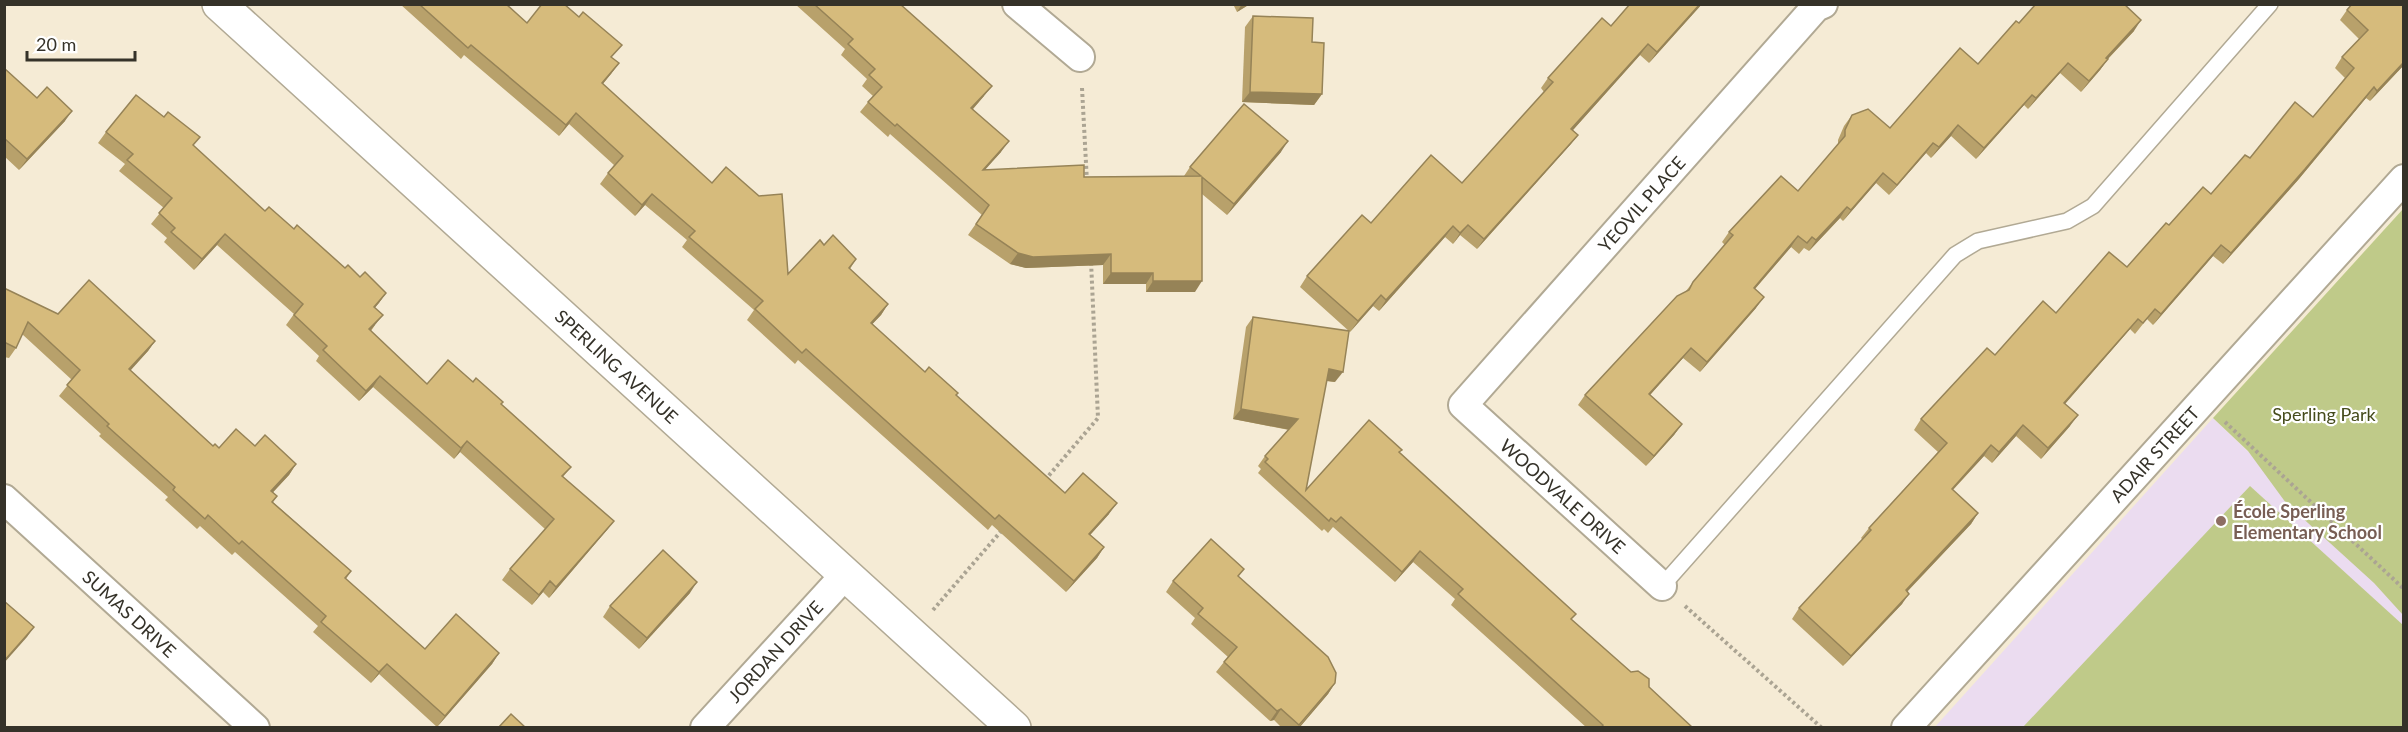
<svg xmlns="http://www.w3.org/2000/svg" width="2408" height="732" viewBox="0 0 2408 732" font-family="Lato,sans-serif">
<rect width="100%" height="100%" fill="#f5ebd5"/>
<path fill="#ebdcf0" d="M 2213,418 L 2403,599 L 2403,727 L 1934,728 Z"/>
<g fill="#bfca89">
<path d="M 2403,209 L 2403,615 L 2374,583 L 2286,503 L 2248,451 L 2213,418 Z"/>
<path d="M 2250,486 L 2403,625 L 2403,727 L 2023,727 Z"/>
</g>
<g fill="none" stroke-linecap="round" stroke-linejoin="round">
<defs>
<path id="service" d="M 1662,586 L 1955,255 L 1978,241 L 2067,221 L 2093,206 L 2270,4"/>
<g id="minor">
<path d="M 1017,4 L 1080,57"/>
<path id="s1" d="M 4,499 L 255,728"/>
<path id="s2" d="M 1662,586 L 1463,405 L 1816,7 L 1823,4"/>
<path id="s3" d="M 705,728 L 845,575"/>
<path id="s4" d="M 1906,728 L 2404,179"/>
</g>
<g id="tertiary">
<path id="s5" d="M 219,4 L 1014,728"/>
</g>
</defs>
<use href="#service" stroke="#b1a994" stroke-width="18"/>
<use href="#minor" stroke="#b1a994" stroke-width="32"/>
<use href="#tertiary" stroke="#b1a994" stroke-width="36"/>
<g stroke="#aba493" stroke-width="4" stroke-dasharray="3 3" stroke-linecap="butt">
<path d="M 1082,88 L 1087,182"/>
<path d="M 2225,422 L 2404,589"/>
<path d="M 1045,480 L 1098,418 L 1091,261"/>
<path d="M 1685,606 L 1822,728"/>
<path d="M 933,610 L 1003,529"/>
</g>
<use href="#service" stroke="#fff" stroke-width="15"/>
<use href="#minor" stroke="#fff" stroke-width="28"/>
<use href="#tertiary" stroke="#fff" stroke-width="33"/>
</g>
<g fill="#b8a16b">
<path d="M 400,4 L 506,4 L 527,23 L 612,58 L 619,63 L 603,84 L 788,274 L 824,245 L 856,259 L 850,269 L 888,304 L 881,315 L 872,324 L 925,372 L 957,396 L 1065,493 L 1109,514 L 1090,535 L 1104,547 L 1097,558 L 1066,592 L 992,525 L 988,530 L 798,360 L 795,364 L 747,320 L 754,310 L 682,247 L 687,240 L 645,205 L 635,216 L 600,184 L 614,165 L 569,124 L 559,136 L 464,55 L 461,59 Z"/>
<path d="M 795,4 L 900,4 L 984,96 L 973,109 L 1001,152 L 985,169 L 1084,177 L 1184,176 L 1190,167 L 1281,152 L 1227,215 L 1202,194 L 1195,292 L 1146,292 L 1146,284 L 1103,284 L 1103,265 L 1026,268 L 1010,264 L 968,235 L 982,215 L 890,134 L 888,137 L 860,112 L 873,96 L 862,86 L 867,79 L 841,55 L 845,49 Z"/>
<path d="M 1233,4 L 1250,4 L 1237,12 Z"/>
<path d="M 1630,4 L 1702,4 L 1649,63 L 1640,55 L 1573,130 L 1578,135 L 1570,145 L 1477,249 L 1460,235 L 1453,244 L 1445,237 L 1379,311 L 1373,306 L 1350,332 L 1300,287 L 1307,276 L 1371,223 L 1462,183 L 1544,92 L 1541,88 L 1548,78 L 1611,26 Z"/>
<path d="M 2403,4 L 2403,66 L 2370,101 L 2366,98 L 2298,180 L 2223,264 L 2213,256 L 2153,325 L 2147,319 L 2135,334 L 2130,329 L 2065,404 L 2070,426 L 2041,459 L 2016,436 L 1992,463 L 1984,456 L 1953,490 L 1978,513 L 1971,524 L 1907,592 L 1902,604 L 1843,666 L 1792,619 L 1799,608 L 1863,540 L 1861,538 L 1869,528 L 1938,452 L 1914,430 L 1921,419 L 1995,355 L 2056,313 L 2127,267 L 2169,225 L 2211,194 L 2250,158 L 2313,117 L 2345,78 L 2335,68 L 2342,57 L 2359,39 L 2340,20 L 2347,10 Z"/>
<path d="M 1253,16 L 1312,42 L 1322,94 L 1314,105 L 1242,102 L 1245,27 Z"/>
<path d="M 2019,23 L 2134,31 L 2108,59 L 2100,70 L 2081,92 L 2060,73 L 2028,109 L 2024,105 L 1976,159 L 1951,136 L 1931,158 L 1926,153 L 1889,195 L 1876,183 L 1843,221 L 1840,218 L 1809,251 L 1804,248 L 1799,254 L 1791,247 L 1755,289 L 1756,308 L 1700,372 L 1683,358 L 1650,395 L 1682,424 L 1674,435 L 1646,466 L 1578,405 L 1585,395 L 1686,291 L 1693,282 L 1725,245 L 1722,242 L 1729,232 L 1798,191 L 1838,145 L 1838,140 L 1844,126 L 1852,115 L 1890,128 L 1978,64 Z"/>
<path d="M 4,68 L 37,98 L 65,121 L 19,170 L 4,156 Z"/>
<path d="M 106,132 L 193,146 L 265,211 L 294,229 L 345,268 L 386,293 L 375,308 L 375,325 L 371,331 L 427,384 L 473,382 L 501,404 L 571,467 L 563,477 L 614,521 L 606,531 L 549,598 L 543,592 L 532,605 L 502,580 L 510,569 L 545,529 L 460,452 L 454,459 L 373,387 L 359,401 L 316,361 L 319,356 L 286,325 L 294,314 L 217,245 L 194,270 L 164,242 L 167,238 L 151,224 L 164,208 L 119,171 L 125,164 L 98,143 Z"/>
<path d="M 4,288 L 58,314 L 155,341 L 148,351 L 130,370 L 213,446 L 219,448 L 255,446 L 296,464 L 289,475 L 273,492 L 277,496 L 273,502 L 351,571 L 346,579 L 425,649 L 499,653 L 492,664 L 437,727 L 379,674 L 371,683 L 313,632 L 318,626 L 235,552 L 232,555 L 200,526 L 197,529 L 165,500 L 168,497 L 99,436 L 101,434 L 59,396 L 72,380 L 22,334 L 16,348 L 9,358 L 4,357 Z"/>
<path d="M 1253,317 L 1335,382 L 1326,381 L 1306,490 L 1400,453 L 1572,620 L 1693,728 L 1587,728 L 1451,605 L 1455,599 L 1413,562 L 1395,582 L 1333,527 L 1328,533 L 1324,529 L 1322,531 L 1258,473 L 1261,469 L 1258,466 L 1265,456 L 1289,430 L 1233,419 L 1246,327 Z"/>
<path d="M 1239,577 L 1335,683 L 1328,694 L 1299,728 L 1282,728 L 1274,720 L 1270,721 L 1216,672 L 1228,657 L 1191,624 L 1195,618 L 1166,592 L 1173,581 Z"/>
<path d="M 690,593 L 639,649 L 603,617 L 610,606 Z"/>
</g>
<g fill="#968357">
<path d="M 1242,4 L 1250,4 L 1237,12 Z"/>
<path d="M 1700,4 L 1702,4 L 1649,63 L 1657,52 Z"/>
<path d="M 2141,20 L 2134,31 L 2099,68 L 2106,58 Z"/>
<path d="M 1648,44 L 1640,55 L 1564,140 L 1571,129 Z"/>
<path d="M 2108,59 L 2100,70 L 2081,92 L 2089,81 Z"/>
<path d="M 619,63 L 611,74 L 595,93 L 602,83 Z"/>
<path d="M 2068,63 L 2060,73 L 2028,109 L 2036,98 Z"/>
<path d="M 2403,63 L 2403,66 L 2370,101 L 2377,91 Z"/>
<path d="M 992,86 L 984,96 L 964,119 L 971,108 Z"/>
<path d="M 2374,87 L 2366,98 L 2298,180 L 2223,264 L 2231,253 Z"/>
<path d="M 1250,92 L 1322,94 L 1314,105 L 1242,102 Z"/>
<path d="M 2032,95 L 2024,105 L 1976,159 L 1984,148 Z"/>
<path d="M 72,111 L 65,121 L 19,170 L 27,159 Z"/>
<path d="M 576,113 L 569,124 L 559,136 L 566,125 Z"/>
<path d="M 1958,125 L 1951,136 L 1931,158 L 1939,147 Z"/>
<path d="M 1578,135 L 1570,145 L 1477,249 L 1484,239 Z"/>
<path d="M 1009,141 L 1001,152 L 976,180 L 983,170 Z"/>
<path d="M 1288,141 L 1281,152 L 1227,215 L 1234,204 Z"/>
<path d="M 1933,143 L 1926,153 L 1889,195 L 1897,185 Z"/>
<path d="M 1883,173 L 1876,183 L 1843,221 L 1851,210 Z"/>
<path d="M 652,194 L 645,205 L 635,216 L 642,205 Z"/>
<path d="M 1847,207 L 1840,218 L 1809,251 L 1816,240 Z"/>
<path d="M 1468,225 L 1460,235 L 1453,244 L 1460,233 Z"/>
<path d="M 1453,226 L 1445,237 L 1379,311 L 1386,300 Z"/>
<path d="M 225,234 L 217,245 L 194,270 L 202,259 Z"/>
<path d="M 1798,236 L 1791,247 L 1746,299 L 1754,288 Z"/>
<path d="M 2221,245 L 2213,256 L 2153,325 L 2161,314 Z"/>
<path d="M 1018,253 L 1111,254 L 1103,265 L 1026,268 L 1010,264 Z"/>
<path d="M 1111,273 L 1153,273 L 1146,284 L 1103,284 Z"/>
<path d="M 1153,281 L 1202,281 L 1195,292 L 1146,292 Z"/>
<path d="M 386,293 L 379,303 L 366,317 L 374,307 Z"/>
<path d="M 1381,295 L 1373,306 L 1350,332 L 1358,321 Z"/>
<path d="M 1764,297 L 1756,308 L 1700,372 L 1707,362 Z"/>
<path d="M 888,304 L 881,315 L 864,333 L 871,323 Z"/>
<path d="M 383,315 L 375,325 L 362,340 L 369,329 Z"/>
<path d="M 2138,319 L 2130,329 L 2057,413 L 2064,403 Z"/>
<path d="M 155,341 L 148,351 L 122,380 L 129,369 Z"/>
<path d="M 1691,348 L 1683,358 L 1641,405 L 1649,394 Z"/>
<path d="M 1329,369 L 1343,372 L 1335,382 L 1321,380 Z"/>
<path d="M 380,376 L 373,387 L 359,401 L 366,391 Z"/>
<path d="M 1241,409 L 1298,419 L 1291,430 L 1233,419 Z"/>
<path d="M 2078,415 L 2070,426 L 2041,459 L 2048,448 Z"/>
<path d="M 1682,424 L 1674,435 L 1646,466 L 1654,456 Z"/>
<path d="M 2023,425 L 2016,436 L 1992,463 L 1999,452 Z"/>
<path d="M 467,441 L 460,452 L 454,459 L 461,448 Z"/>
<path d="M 1991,445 L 1984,456 L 1944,499 L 1952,489 Z"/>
<path d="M 296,464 L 289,475 L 264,502 L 271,491 Z"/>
<path d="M 1117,503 L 1109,514 L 1082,544 L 1089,534 Z"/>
<path d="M 1978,513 L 1971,524 L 1898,601 L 1906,590 Z"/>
<path d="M 614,521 L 606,531 L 549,598 L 556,587 Z"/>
<path d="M 1104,547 L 1097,558 L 1066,592 L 1074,581 Z"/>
<path d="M 1420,551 L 1413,562 L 1395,582 L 1402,572 Z"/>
<path d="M 550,581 L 543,592 L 532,605 L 539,595 Z"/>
<path d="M 697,582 L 690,593 L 639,649 L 647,638 Z"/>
<path d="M 1909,594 L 1902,604 L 1843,666 L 1851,656 Z"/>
<path d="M 34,627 L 27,637 L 4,663 L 4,661 Z"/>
<path d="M 499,653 L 492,664 L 437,727 L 445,716 Z"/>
<path d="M 387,664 L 379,674 L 371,683 L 379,672 Z"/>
<path d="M 1335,683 L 1328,694 L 1299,728 L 1298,728 Z"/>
<path d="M 1281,709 L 1274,720 L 1270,721 L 1277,711 Z"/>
</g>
<g fill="#d6bb7c" stroke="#968357" stroke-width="1.5">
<path d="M 419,4 L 506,4 L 527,23 L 542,4 L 564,4 L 579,17 L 583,12 L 622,45 L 611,57 L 619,63 L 602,83 L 712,183 L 726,167 L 759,196 L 782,194 L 788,274 L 820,240 L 824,245 L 833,235 L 856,259 L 849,268 L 888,304 L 871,323 L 925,372 L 929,367 L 958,393 L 956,395 L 1065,493 L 1083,473 L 1117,503 L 1089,534 L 1104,547 L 1074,581 L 999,515 L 995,519 L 806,349 L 802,353 L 755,309 L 763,301 L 689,237 L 695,231 L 652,194 L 642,205 L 608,173 L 623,156 L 576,113 L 566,125 L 471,45 L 468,48 Z"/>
<path d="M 814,4 L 900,4 L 992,86 L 971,108 L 1009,141 L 983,170 L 1084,165 L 1084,177 L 1201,176 L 1190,167 L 1244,104 L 1288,141 L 1234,204 L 1202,177 L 1202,281 L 1153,281 L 1153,273 L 1111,273 L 1111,254 L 1033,257 L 1018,253 L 976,224 L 989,205 L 897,124 L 895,126 L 868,102 L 882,87 L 869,75 L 875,69 L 848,44 L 853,39 Z"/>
<path d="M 1630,4 L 1700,4 L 1657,52 L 1648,44 L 1571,129 L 1578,135 L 1484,239 L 1468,225 L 1460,233 L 1453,226 L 1386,300 L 1381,295 L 1358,321 L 1307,276 L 1362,215 L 1371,223 L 1431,155 L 1462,183 L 1553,82 L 1548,78 L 1602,18 L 1611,26 Z"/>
<path d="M 2036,4 L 2124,4 L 2141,20 L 2106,58 L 2108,59 L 2089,81 L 2068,63 L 2036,98 L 2032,95 L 1984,148 L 1958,125 L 1939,147 L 1933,143 L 1897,185 L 1883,173 L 1851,210 L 1847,207 L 1816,240 L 1812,237 L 1807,243 L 1798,236 L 1754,288 L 1764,297 L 1707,362 L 1691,348 L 1649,394 L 1682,424 L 1654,456 L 1585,395 L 1677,296 L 1689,290 L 1693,282 L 1733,235 L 1729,232 L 1781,176 L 1798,191 L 1845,136 L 1845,130 L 1852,115 L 1868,109 L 1890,128 L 1960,48 L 1978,64 L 2016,21 L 2019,23 Z"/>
<path d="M 2352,4 L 2403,4 L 2403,63 L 2377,91 L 2374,87 L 2305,169 L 2231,253 L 2221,245 L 2161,314 L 2155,309 L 2143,323 L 2138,319 L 2064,403 L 2078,415 L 2048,448 L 2023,425 L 1999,452 L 1991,445 L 1952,489 L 1978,513 L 1906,590 L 1909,594 L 1851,656 L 1799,608 L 1871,530 L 1869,528 L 1947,443 L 1921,419 L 1987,348 L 1995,355 L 2043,301 L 2056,313 L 2109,252 L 2127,267 L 2166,223 L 2169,225 L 2203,187 L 2211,194 L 2245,155 L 2250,158 L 2295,102 L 2313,117 L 2354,68 L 2342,57 L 2368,30 L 2347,10 Z"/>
<path d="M 1253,16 L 1313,18 L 1312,42 L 1324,43 L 1322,94 L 1250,92 Z"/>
<path d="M 4,68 L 37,98 L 47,87 L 72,111 L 27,159 L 4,138 Z"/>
<path d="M 136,95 L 164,117 L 168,112 L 200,137 L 193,145 L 265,211 L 269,207 L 294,229 L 297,225 L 345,268 L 348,265 L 360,277 L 365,272 L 386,293 L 374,307 L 383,315 L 369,329 L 427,384 L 448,360 L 473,382 L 476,378 L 503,402 L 501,404 L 571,467 L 562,476 L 614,521 L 556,587 L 550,581 L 539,595 L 510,569 L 554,519 L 467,441 L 461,448 L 380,376 L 366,391 L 323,350 L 327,346 L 294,315 L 303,304 L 225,234 L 202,259 L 171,232 L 175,228 L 159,213 L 172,198 L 127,160 L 133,154 L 106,132 Z"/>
<path d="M 89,280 L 155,341 L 129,369 L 213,446 L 215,444 L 219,448 L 236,429 L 255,446 L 265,435 L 296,464 L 271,491 L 277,496 L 272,502 L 351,571 L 345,578 L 425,649 L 456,614 L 499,653 L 445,716 L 387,664 L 379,672 L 321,622 L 326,616 L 242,541 L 239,544 L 208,515 L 205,519 L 173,490 L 175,487 L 107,426 L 109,424 L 67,385 L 80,370 L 28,322 L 16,348 L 4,342 L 4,288 L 58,314 Z"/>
<path d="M 1253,317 L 1349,331 L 1343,372 L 1329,369 L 1306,490 L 1369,420 L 1402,450 L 1399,452 L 1576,614 L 1571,619 L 1631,672 L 1638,671 L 1649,679 L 1649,687 L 1693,728 L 1601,728 L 1603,725 L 1458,594 L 1463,589 L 1420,551 L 1402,572 L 1341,517 L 1336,522 L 1331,518 L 1329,521 L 1265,462 L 1268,459 L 1265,456 L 1298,419 L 1241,409 Z"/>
<path d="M 1211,539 L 1244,569 L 1238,576 L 1328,657 L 1336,673 L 1335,683 L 1299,725 L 1281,709 L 1277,711 L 1224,662 L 1237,647 L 1198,614 L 1203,608 L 1173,581 Z"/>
<path d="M 663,550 L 697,582 L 647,638 L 610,606 Z"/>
<path d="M 4,601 L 34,627 L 4,661 Z"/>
<path d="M 511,714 L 526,728 L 498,728 Z"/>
</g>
<circle fill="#8d6e63" stroke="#fff" stroke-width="2" cx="2221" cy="521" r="6"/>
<g text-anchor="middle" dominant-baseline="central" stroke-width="4.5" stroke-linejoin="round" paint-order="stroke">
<g font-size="18" fill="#353229" stroke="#fff">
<text stroke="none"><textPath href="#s2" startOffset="538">YEOVIL PLACE</textPath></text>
<text stroke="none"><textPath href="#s5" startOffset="538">SPERLING AVENUE</textPath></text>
<text stroke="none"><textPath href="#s4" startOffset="370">ADAIR STREET</textPath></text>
<text transform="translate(1563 496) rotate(42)">WOODVALE DRIVE</text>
<text stroke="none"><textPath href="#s1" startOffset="170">SUMAS DRIVE</textPath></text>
<text stroke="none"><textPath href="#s3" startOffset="104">JORDAN DRIVE</textPath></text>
</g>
<g font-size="18" fill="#454b1b" stroke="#fff">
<text x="2324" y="414">Sperling Park</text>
</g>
<g font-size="18" font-weight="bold" fill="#785e54" stroke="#fff" text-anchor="start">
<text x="2233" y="511">École Sperling<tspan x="2233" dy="21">Elementary School</tspan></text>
</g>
</g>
<rect width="2408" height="732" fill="none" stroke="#353229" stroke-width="12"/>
<path d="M27 51v9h108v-9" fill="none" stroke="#353229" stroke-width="3"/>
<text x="36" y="51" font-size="18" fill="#353229" stroke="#ffffff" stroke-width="4.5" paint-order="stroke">20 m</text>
</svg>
